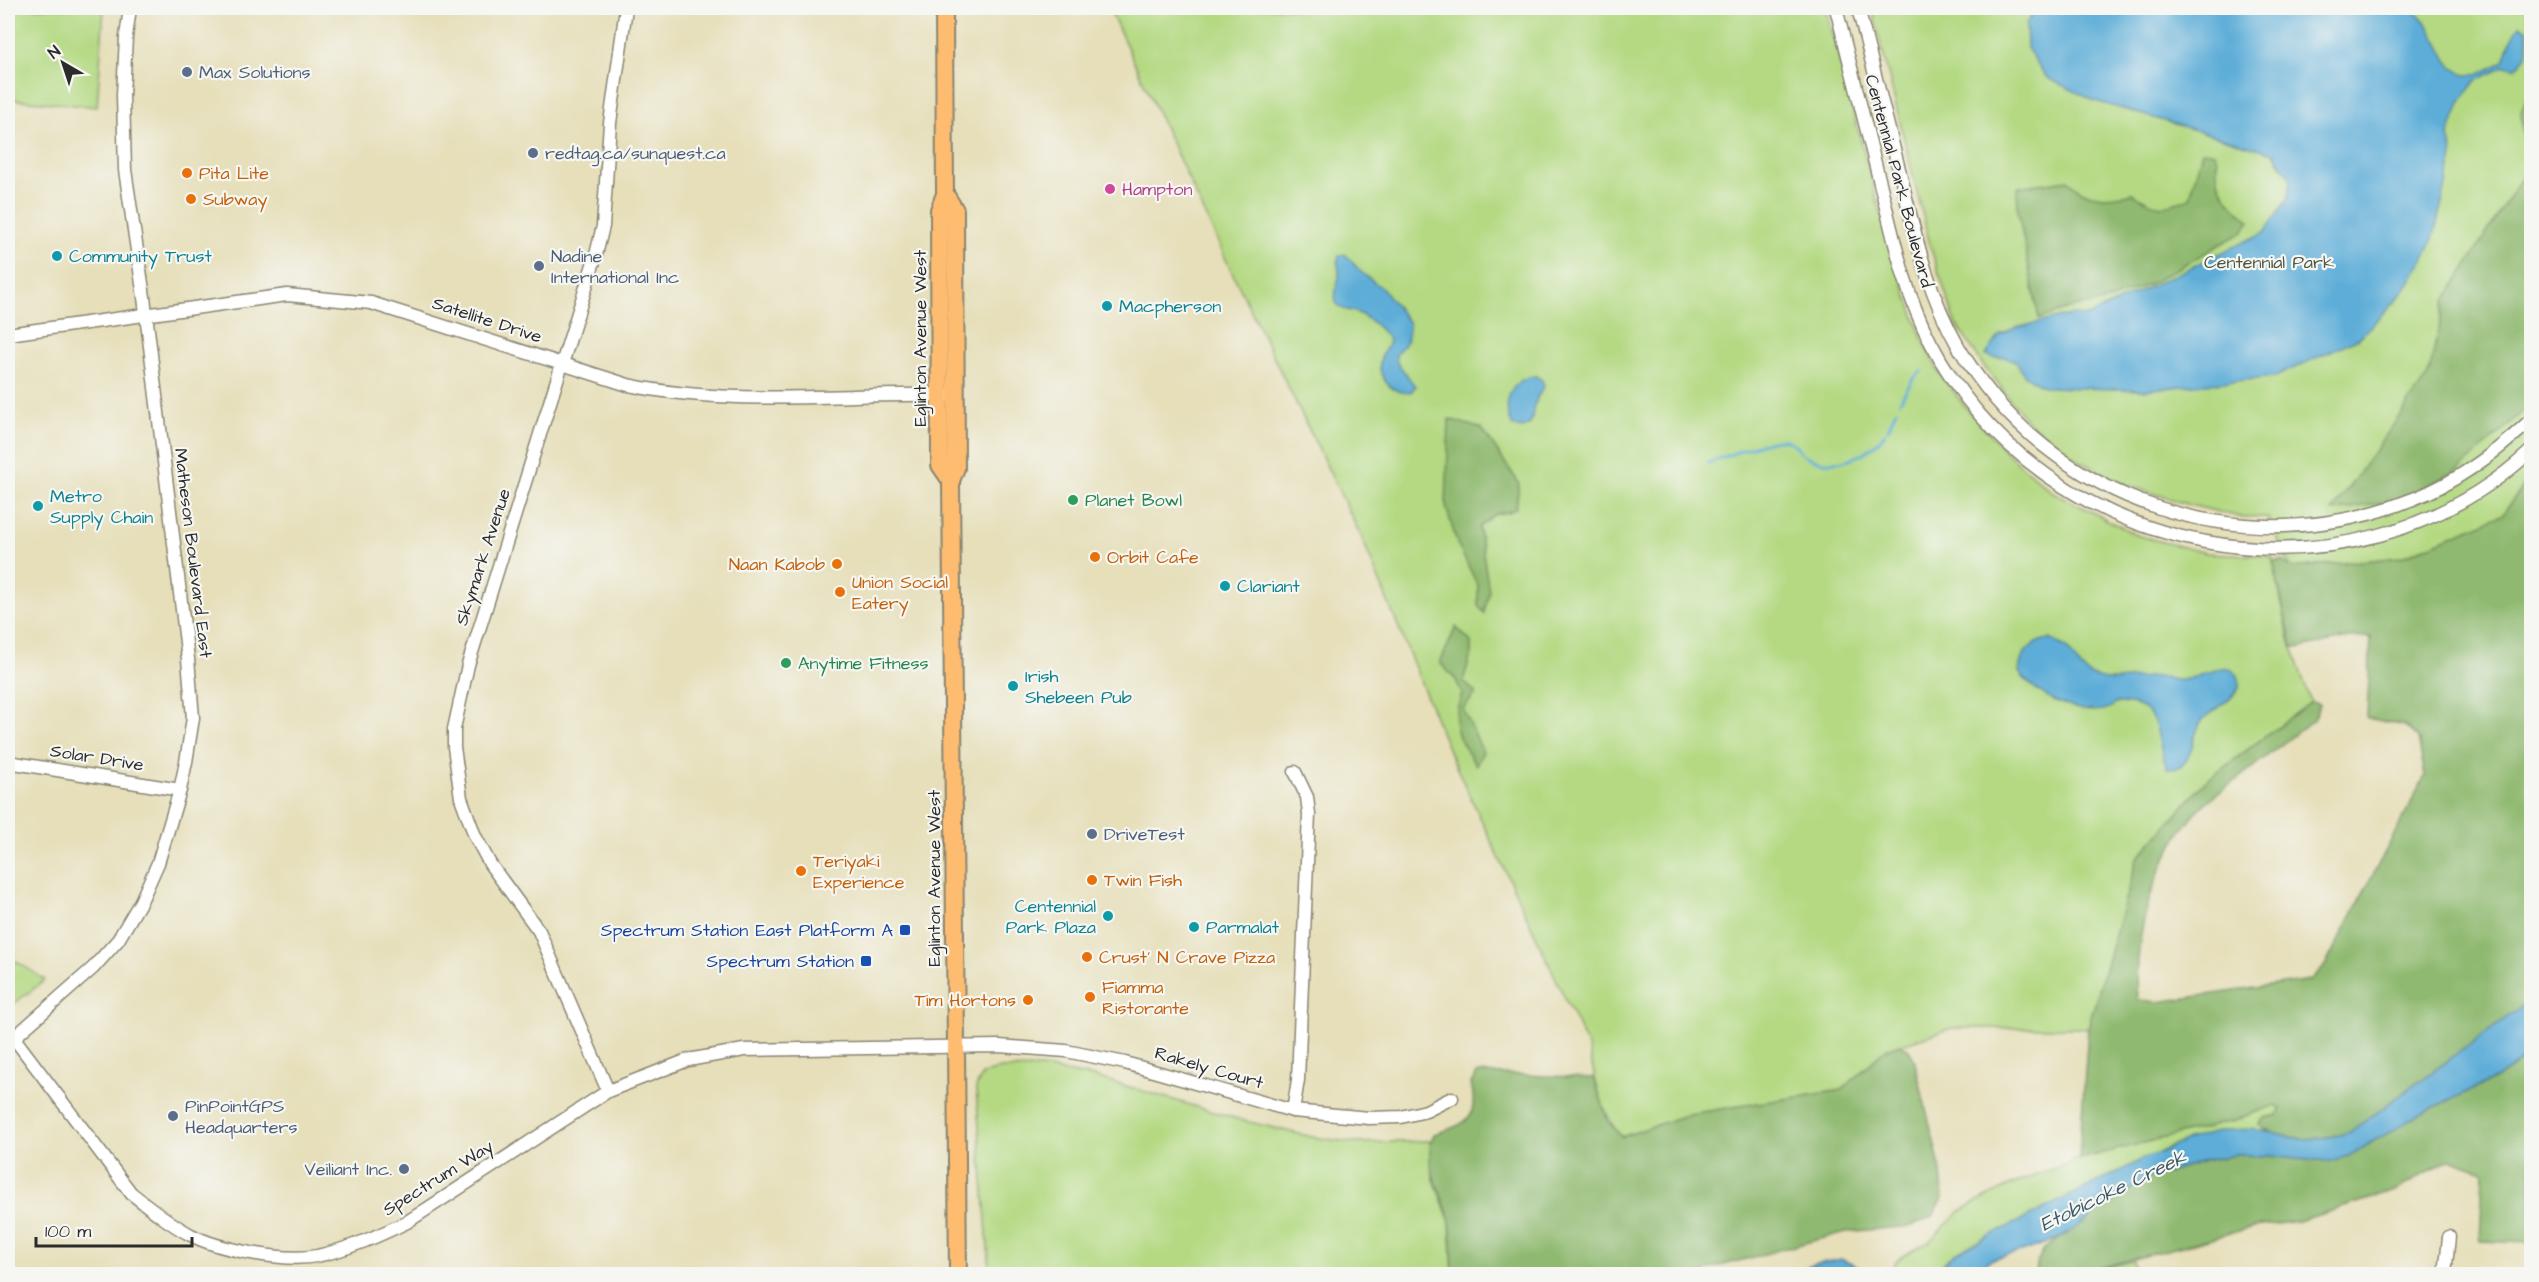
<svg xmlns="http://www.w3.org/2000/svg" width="2539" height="1282" viewBox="0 0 2539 1282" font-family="'Architects Daughter',sans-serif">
<rect width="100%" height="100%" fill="#f6f6f2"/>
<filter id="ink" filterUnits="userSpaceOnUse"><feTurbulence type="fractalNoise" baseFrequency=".0167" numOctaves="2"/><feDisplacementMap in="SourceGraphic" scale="12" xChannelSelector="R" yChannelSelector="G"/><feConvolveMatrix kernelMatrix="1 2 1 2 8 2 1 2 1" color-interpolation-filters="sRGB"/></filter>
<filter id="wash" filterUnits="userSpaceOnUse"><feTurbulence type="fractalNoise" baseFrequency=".008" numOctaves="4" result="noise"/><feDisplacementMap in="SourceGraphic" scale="24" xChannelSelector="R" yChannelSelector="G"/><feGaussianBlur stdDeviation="1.35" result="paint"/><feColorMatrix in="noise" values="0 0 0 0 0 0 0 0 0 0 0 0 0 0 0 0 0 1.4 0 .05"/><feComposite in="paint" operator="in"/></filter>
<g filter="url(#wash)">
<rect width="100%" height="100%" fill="#e6dfba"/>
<g fill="#b4d982" stroke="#708256" stroke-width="1.5">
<path d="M 8,8 L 104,8 L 97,107 L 8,99 Z"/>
<path d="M 1109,8 L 1825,8 L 1889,244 L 1921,335 L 1938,371 L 1967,409 L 2006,452 L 2051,491 L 2139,536 L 2206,553 L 2272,556 L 2289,639 L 2311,702 L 2206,781 L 2137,859 L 2088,1028 L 1952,1028 L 1886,1049 L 1843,1090 L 1689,1114 L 1621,1137 C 1601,1112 1595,1081 1589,1049 L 1452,758 L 1361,536 L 1231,270 Z"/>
<path d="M 1872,8 L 2531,8 L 2531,475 L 2502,515 L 2402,557 L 2291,568 L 2268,517 L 2244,518 L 2186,504 L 2125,484 L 2083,463 L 2027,421 L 1983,365 L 1956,324 L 1931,249 Z"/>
<path d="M 8,956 L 45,980 L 8,1008 Z"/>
<path d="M 1044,1068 L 1099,1078 L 1241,1120 L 1312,1137 L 1357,1143 L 1430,1141 L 1433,1177 L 1450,1222 L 1453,1274 L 990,1274 L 976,1088 L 982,1075 L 999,1069 Z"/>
<path d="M 2275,1105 L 2282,1108 L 2278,1115 L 2265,1118 L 2259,1123 L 2268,1131 C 2230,1128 2194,1134 2161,1152 C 2152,1157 2143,1156 2136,1163 L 1955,1253 L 1944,1263 L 1938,1274 L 1896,1274 L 1895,1263 L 1902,1256 L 1930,1241 L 1960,1211 L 2011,1185 L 2079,1159 L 2232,1121 Z"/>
<path d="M 2133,1261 L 2136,1274 L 2076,1274 Z"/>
</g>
<g fill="#8fb970" stroke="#5d724e" stroke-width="1.5">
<path d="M 2531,89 L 2531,404 L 2460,469 L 2397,501 L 2332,511 L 2428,376 L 2446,299 L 2526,170 L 2521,112 Z"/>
<path d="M 2202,151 L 2215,153 C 2219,161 2216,165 2217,173 C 2218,193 2236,209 2250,221 L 2243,232 L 2151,283 L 2104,302 L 2074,307 L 2039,319 L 2018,212 L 2017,187 L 2068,180 C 2086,200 2108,199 2133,193 C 2158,210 2163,208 2190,198 Z"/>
<path d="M 1449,419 L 1482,429 L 1519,483 L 1516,508 L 1508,512 L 1495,514 L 1479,527 L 1489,591 L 1484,613 L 1478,606 L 1478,586 L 1457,543 L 1446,507 Z"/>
<path d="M 2531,475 L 2531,1000 L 2350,1132 C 2321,1141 2285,1143 2259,1124 L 2265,1118 L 2278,1115 L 2282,1108 L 2275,1105 L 2232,1121 L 2079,1159 L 2088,1028 L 2137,859 L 2206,781 L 2311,702 L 2319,704 L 2315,718 C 2287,740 2260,762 2232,783 C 2221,792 2205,801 2196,812 C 2153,863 2133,934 2138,1000 L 2158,1002 L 2311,980 L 2326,964 L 2425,776 L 2418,738 L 2405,726 L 2367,718 L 2371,637 L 2348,638 L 2300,648 L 2292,647 L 2273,561 L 2283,561 L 2292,568 L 2402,557 L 2502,515 Z"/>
<path d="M 1456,627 L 1471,642 L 1471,655 L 1463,681 L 1476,693 L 1463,709 L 1483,752 L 1476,765 C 1457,736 1449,728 1462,694 L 1456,680 L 1440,663 Z"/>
<path d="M 1899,1044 L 1908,1048 L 1914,1059 L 1941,1171 L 1943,1198 L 1933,1216 L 1912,1226 L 1846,1232 L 1712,1268 L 1701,1274 L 1453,1274 C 1452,1258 1453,1240 1450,1223 C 1445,1194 1420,1165 1434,1134 C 1464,1124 1480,1121 1471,1083 L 1478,1073 L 1594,1078 L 1608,1121 L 1622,1137 L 1689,1114 L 1842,1090 L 1886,1049 Z"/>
<path d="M 2531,1055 L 2531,1243 L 2480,1241 L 2483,1171 L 2450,1159 L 2395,1191 L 2299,1221 L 2254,1227 L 2076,1274 L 2035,1274 L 2036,1264 L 2044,1249 L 2145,1179 L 2207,1160 L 2236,1155 L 2270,1156 L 2326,1162 L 2420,1114 L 2491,1081 Z"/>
</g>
<g fill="#5dadd8" stroke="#446c82" stroke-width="1.5">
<path d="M 2037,8 L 2413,8 L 2428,25 L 2452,67 L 2464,75 L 2478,75 L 2504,61 L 2510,43 L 2520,25 L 2528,30 C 2528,46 2529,58 2515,68 L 2504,66 L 2474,82 L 2460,103 L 2449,135 L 2453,156 L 2434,236 L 2421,265 L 2397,300 L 2359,338 L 2275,377 L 2144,390 L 2045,387 L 2025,376 L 2017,363 L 2007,357 L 1994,358 L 1986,355 L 1999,336 L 2015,328 L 2070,315 L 2088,316 L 2265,232 L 2289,197 L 2291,179 L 2274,153 L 2095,101 L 2047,78 L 2027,48 L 2026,24 Z"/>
<path d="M 1345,254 L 1361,272 L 1383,289 L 1409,323 L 1407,341 L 1396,354 L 1396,361 L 1415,386 L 1412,391 C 1396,398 1377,379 1380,361 C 1382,353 1388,348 1389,339 C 1382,330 1371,320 1360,314 C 1353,310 1339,311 1336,302 C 1333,293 1339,284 1339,274 C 1339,267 1336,263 1339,256 Z"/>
<path d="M 1536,376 L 1542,380 L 1544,386 L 1537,398 L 1530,424 L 1523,428 L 1513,426 C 1500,405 1510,378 1536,376 Z"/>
<path d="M 2050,639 C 2055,642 2062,644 2066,648 C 2075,656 2078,669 2090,675 C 2113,687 2139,674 2163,677 C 2169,678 2174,681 2181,680 C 2195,680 2222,662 2233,671 C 2257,691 2210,710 2202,721 C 2189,736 2196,770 2168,769 C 2152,739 2167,703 2117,703 C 2092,725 2035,696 2019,672 C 2020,654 2031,641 2050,639 Z"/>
<path d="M 2531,1000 L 2531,1055 L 2491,1081 L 2420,1114 L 2349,1156 L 2326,1162 L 2270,1156 L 2236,1155 L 2207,1160 L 2145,1179 L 2062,1237 L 2022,1252 L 1994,1258 L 1964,1274 L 1938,1274 L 1944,1263 L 1955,1253 L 2136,1163 C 2143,1156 2152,1157 2161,1152 C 2191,1136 2232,1125 2268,1131 C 2275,1132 2283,1135 2290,1137 C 2311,1141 2330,1138 2350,1132 Z"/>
<path d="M 1841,1259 L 1873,1274 L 1784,1274 L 1817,1264 Z"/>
</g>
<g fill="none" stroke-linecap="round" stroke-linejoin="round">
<g stroke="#5dadd8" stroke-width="3">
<path d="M 1900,401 L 1913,379 L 1922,371"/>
<path d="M 1888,429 L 1896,410"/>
<path d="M 1708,463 C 1725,457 1769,438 1785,440 C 1796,442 1798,452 1806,456 C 1833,471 1869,457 1885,433"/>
</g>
</g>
</g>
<g filter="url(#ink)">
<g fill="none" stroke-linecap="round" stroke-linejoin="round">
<defs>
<g id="minor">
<path d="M 1836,8 C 1851,67 1866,127 1881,187 C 1894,240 1905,294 1931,343 C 2045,561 2349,620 2532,450"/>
<path d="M 1858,8 C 1872,64 1886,120 1901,177 C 1915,235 1928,294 1958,346 C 2049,504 2246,567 2413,499 C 2458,482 2497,452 2532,419"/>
<path d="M 8,334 L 287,295 L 371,303 L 628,385 C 732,407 841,393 946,395"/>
<path d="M 8,762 L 180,790"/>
<path d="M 14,1038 L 131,1193 C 150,1208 170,1224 191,1235 C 220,1250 285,1262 317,1256 C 349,1249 378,1236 407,1222 L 608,1091 L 688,1060 L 744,1050 L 999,1046 L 1066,1051 L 1125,1063 L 1293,1111 L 1369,1118 L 1401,1117 L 1426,1111 L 1452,1098"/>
<path d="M 8,1043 L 93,968 L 118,940 L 141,901 L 158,863 L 180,790 L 186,762 L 193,718 L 188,659 L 144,297 L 125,170 L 123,95 L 126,37 L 130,8"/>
<path d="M 608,1091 L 539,931 L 490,864 L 475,836 L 461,798 L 454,747 L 454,729 L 468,665 L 596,255 L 603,226 L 610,123 L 626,8"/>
<path d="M 1293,1111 L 1298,1080 L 1309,814 L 1307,797 L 1295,772"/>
<path d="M 2445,1274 L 2449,1237"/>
</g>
<g id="major">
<path d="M 944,8 L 945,194 L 939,210 L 940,465 L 951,481"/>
<path d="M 945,194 L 955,210 L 956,468 L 951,481 L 958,1274"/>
</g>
</defs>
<use href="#minor" stroke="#888572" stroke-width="15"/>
<use href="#major" stroke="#888572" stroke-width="20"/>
<use href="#minor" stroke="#fff" stroke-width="12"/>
<use href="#major" stroke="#febc70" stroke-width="16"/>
</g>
</g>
<g fill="#5c6f8a" stroke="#f6f6f2" stroke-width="2">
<circle cx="187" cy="72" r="6"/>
<circle cx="533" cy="153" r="6"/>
<circle cx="539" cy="266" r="6"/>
<circle cx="1092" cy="834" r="6"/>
<circle cx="173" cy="1116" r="6"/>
<circle cx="404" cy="1169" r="6"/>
</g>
<g fill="#e8710a" stroke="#f6f6f2" stroke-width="2">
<circle cx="187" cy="173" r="6"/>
<circle cx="191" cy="199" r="6"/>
<circle cx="1095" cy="557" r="6"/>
<circle cx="837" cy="564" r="6"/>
<circle cx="840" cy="592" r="6"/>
<circle cx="801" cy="871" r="6"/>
<circle cx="1092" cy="880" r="6"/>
<circle cx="1087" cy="957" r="6"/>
<circle cx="1090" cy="997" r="6"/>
<circle cx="1028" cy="1000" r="6"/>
</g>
<circle fill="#d1479c" stroke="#f6f6f2" stroke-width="2" cx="1110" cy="189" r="6"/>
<g fill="#0f9aa8" stroke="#f6f6f2" stroke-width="2">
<circle cx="57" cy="256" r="6"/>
<circle cx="1107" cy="306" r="6"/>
<circle cx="38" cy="506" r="6"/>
<circle cx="1225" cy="586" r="6"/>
<circle cx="1013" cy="686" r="6"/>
<circle cx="1108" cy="916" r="6"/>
<circle cx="1194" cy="927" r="6"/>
</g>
<g fill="#2e9e5b" stroke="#f6f6f2" stroke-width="2">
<circle cx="1073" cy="500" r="6"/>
<circle cx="786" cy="663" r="6"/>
</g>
<g fill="#1a4fb4" stroke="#f6f6f2" stroke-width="2">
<rect x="899" y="924" width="12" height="12" rx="3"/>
<rect x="860" y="955" width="12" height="12" rx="3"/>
</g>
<g text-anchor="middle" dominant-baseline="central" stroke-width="4.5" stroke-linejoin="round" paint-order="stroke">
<g font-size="18" fill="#4e5e75" stroke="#f6f6f2" text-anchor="start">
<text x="199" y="72">Max Solutions</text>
<text x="545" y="153">redtag.ca/sunquest.ca</text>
<text x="551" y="256">Nadine<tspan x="551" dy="21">International Inc</tspan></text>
<text x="1104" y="834">DriveTest</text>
<text x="185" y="1106">PinPointGPS<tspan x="185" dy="21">Headquarters</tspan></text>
<text x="392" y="1169" text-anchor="end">Veiliant Inc.</text>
</g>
<g font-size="18" fill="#c56008" stroke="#f6f6f2" text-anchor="start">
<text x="199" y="173">Pita Lite</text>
<text x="203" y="199">Subway</text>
<text x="1107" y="557">Orbit Cafe</text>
<text x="825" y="564" text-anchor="end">Naan Kabob</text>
<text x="852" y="582">Union Social<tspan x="852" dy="21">Eatery</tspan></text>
<text x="813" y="861">Teriyaki<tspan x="813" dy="21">Experience</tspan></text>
<text x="1104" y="880">Twin Fish</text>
<text x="1099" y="957">Crust’ N Crave Pizza</text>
<text x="1102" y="987">Fiamma<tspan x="1102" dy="21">Ristorante</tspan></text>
<text x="1016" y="1000" text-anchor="end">Tim Hortons</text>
</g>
<g font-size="18" fill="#2b2b2b" stroke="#f6f6f2">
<text transform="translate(1899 181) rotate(75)">Centennial Park Boulevard</text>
<text transform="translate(487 320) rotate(18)">Satellite Drive</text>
<text transform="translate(920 338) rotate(-90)">Eglinton Avenue West</text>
<text transform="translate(193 553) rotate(83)">Matheson Boulevard East</text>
<text transform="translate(483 557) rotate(-72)">Skymark Avenue</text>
<text transform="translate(97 758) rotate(9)">Solar Drive</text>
<text transform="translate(934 878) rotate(-90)">Eglinton Avenue West</text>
<text transform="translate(1209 1068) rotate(16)">Rakely Court</text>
<text transform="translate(438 1178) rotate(-32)">Spectrum Way</text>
</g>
<g font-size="18" fill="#b23c85" stroke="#f6f6f2" text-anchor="start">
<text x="1122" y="189">Hampton</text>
</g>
<g font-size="18" fill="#0d838f" stroke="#f6f6f2" text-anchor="start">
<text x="69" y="256">Community Trust</text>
<text x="1119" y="306">Macpherson</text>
<text x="50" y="496">Metro<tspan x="50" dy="21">Supply Chain</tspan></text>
<text x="1237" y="586">Clariant</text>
<text x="1025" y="676">Irish<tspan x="1025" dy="21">Shebeen Pub</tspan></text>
<text x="1096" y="906" text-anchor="end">Centennial<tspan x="1096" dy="21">Park Plaza</tspan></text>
<text x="1206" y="927">Parmalat</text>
</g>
<g font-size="18" fill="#4d5641" stroke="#f6f6f2">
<text x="2269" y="262">Centennial Park</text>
</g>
<g font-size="18" fill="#27864d" stroke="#f6f6f2" text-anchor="start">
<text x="1085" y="500">Planet Bowl</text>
<text x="798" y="663">Anytime Fitness</text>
</g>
<g font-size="18" fill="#164399" stroke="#f6f6f2" text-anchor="end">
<text x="893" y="930">Spectrum Station East Platform A</text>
<text x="854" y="961">Spectrum Station</text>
</g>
<g font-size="20" font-style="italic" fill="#3c5868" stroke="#f6f6f2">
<text transform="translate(2113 1191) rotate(-26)">Etobicoke Creek</text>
</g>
</g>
<rect width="2539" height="1282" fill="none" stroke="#f6f6f2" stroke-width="30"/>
<g transform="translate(63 63) rotate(321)" stroke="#f6f6f2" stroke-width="4.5" paint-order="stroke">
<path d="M0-4.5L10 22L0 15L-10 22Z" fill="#2b2b2b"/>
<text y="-9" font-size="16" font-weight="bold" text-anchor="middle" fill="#2b2b2b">N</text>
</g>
<path d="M36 1237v9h156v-9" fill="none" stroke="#2b2b2b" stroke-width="3"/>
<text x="45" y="1237" font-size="18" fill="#2b2b2b" stroke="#f6f6f2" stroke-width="4.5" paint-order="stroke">100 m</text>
</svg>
